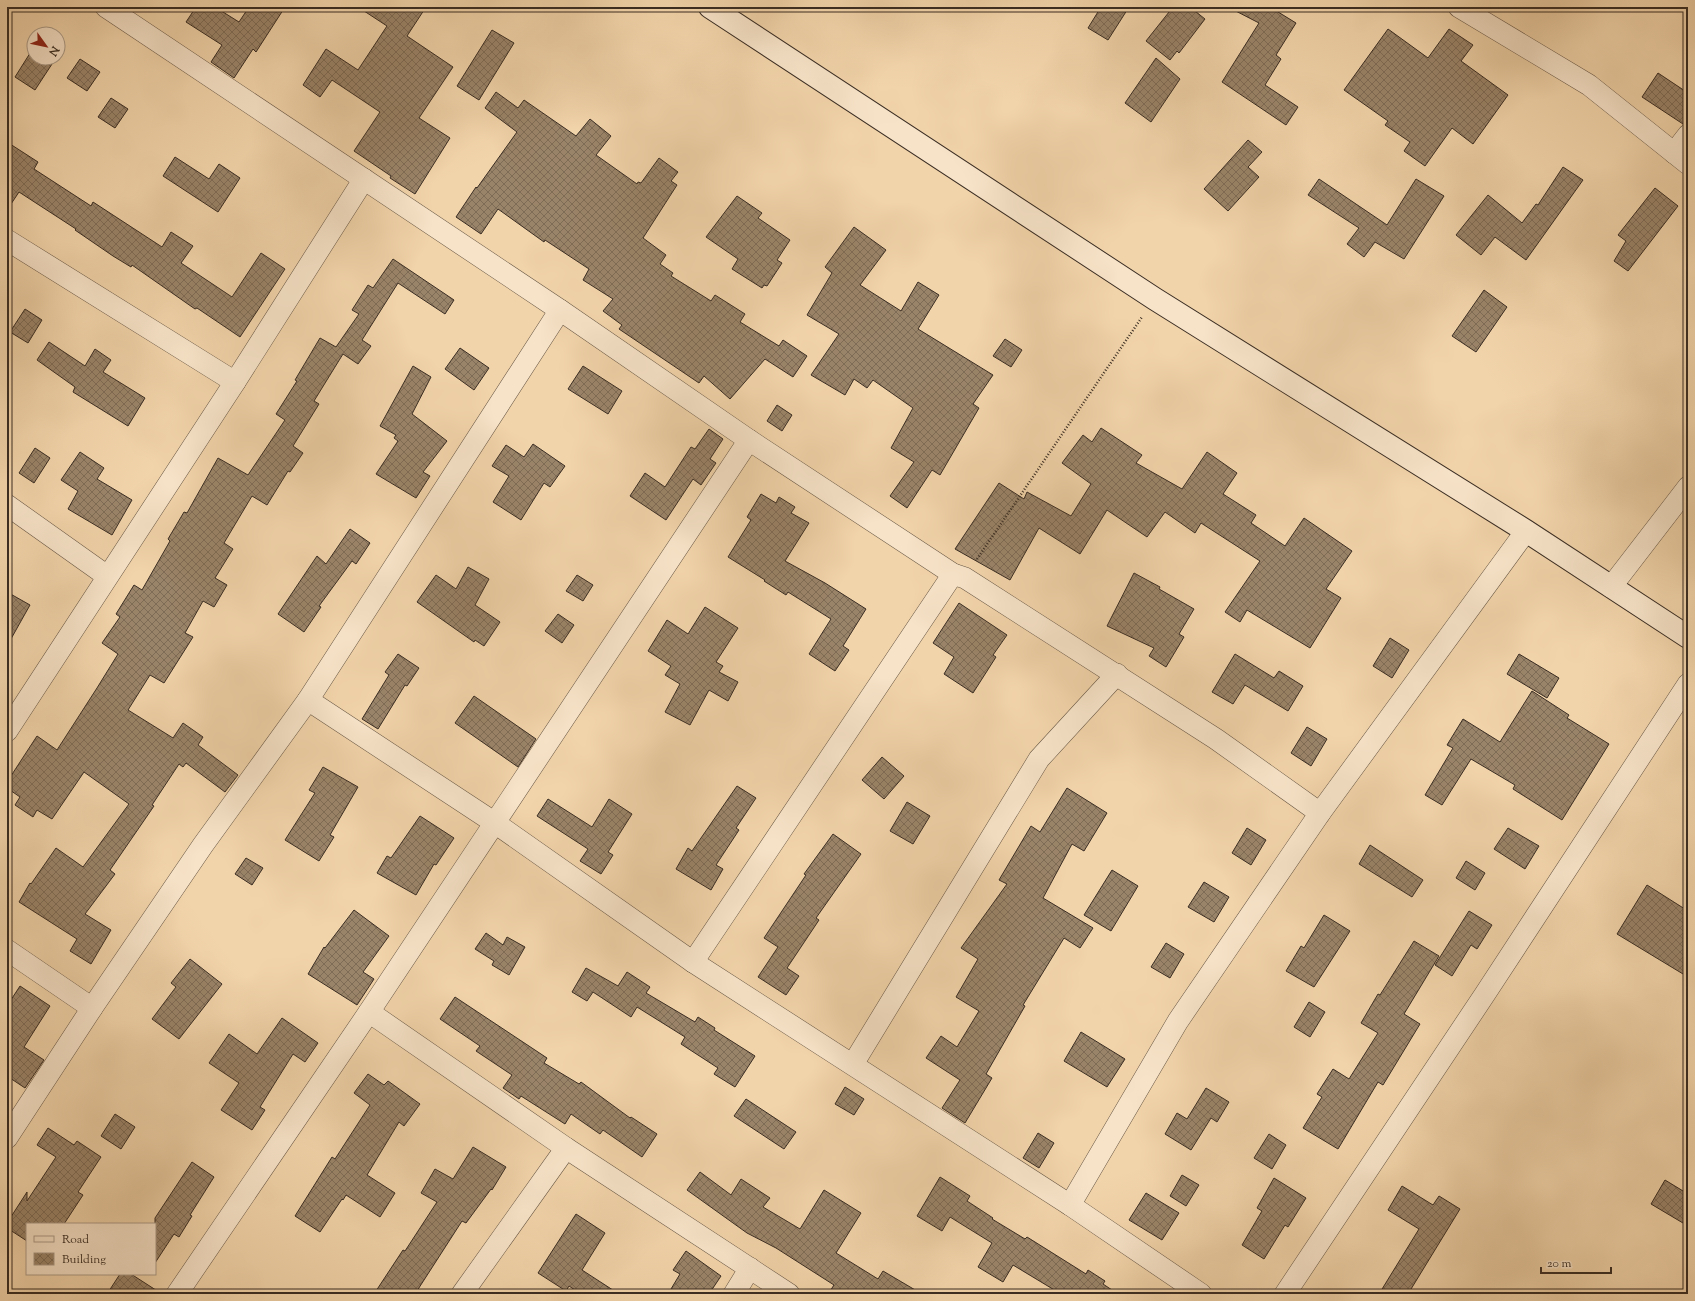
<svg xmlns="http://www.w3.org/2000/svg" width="1695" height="1301" viewBox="0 0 1695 1301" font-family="'Sorts Mill Goudy',serif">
<defs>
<pattern id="building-cross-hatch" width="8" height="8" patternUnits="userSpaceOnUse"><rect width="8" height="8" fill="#9a8469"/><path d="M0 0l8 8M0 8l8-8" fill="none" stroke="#7f6c56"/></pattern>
</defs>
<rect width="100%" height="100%" fill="#f2d4aa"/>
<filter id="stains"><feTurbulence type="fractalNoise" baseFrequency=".005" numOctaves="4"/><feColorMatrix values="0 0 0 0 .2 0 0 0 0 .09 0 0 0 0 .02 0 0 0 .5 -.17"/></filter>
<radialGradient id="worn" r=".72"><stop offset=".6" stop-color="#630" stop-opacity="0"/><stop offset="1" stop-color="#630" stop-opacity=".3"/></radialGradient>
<g fill="url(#building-cross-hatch)" stroke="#3a2d23">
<path d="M 196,7 L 215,7 L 239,22 L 249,7 L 285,7 L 256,52 L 253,49 L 234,78 L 211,62 L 222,45 L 186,22 Z"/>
<path d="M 358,7 L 426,7 L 407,36 L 453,67 L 419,118 L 450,138 L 415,194 L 390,178 L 391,176 L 354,151 L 380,112 L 332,80 L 320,97 L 303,85 L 326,49 L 358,70 L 387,26 Z"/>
<path d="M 1101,7 L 1129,7 L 1108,40 L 1088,28 Z"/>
<path d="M 1173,7 L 1190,7 L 1205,19 L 1179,53 L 1177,51 L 1170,60 L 1146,41 Z"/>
<path d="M 1228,7 L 1270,7 L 1296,23 L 1276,55 L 1281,59 L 1265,85 L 1298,107 L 1286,125 L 1222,82 L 1259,23 Z"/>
<path d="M 1388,29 L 1428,58 L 1449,29 L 1473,45 L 1461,61 L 1508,95 L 1473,144 L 1452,128 L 1425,166 L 1404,151 L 1410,142 L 1385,125 L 1388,121 L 1344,90 Z"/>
<path d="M 492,30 L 514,43 L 479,100 L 457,86 Z"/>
<path d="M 32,50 L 34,52 L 34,58 L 43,58 L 52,64 L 35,90 L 15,77 Z"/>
<path d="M 1156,58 L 1180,79 L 1151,122 L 1125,103 Z"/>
<path d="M 80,59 L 100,72 L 87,91 L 67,78 Z"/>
<path d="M 1658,73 L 1688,93 L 1688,123 L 1683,124 L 1642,97 Z"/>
<path d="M 496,92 L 518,108 L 524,100 L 576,136 L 590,119 L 611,136 L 596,155 L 637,184 L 638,182 L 641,183 L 659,158 L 678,172 L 671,181 L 677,185 L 643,238 L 666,255 L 660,264 L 673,273 L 671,276 L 711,301 L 715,295 L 745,314 L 740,322 L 779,346 L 783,340 L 807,356 L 793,377 L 765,359 L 730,399 L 704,376 L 699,383 L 619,329 L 622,325 L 603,311 L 613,299 L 583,280 L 589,269 L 545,240 L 544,242 L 498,209 L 481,234 L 456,217 L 476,187 L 477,188 L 517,132 L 485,108 Z"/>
<path d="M 111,98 L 128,109 L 115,128 L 98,117 Z"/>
<path d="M 1248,140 L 1262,152 L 1248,167 L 1259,177 L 1228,211 L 1204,189 Z"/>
<path d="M 7,142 L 38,162 L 34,169 L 91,206 L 93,202 L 162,247 L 171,232 L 193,246 L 181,263 L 232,297 L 261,253 L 285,269 L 240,337 L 197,308 L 195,309 L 132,265 L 131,267 L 113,256 L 75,230 L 76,229 L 19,192 L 7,210 Z"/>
<path d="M 175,157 L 209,179 L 219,164 L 240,178 L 218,212 L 163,176 Z"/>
<path d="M 1563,167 L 1583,180 L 1526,260 L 1495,237 L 1481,255 L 1456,235 L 1488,195 L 1522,223 L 1536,204 L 1538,205 Z"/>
<path d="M 1319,179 L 1387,225 L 1416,179 L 1444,196 L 1404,259 L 1375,242 L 1364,257 L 1347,244 L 1359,228 L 1308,195 Z"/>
<path d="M 1655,188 L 1678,206 L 1628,271 L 1614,261 L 1626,241 L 1618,235 Z"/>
<path d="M 737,196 L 762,213 L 758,218 L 790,240 L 777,260 L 782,263 L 767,286 L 764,285 L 762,288 L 732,269 L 738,259 L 706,237 Z"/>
<path d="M 854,227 L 886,250 L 860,285 L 901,311 L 918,282 L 939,295 L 918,329 L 993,375 L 973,404 L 979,408 L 940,475 L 932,470 L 907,508 L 890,496 L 914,462 L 891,448 L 913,408 L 873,380 L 867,388 L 854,379 L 845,395 L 811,375 L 839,334 L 807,315 L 832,273 L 825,267 Z"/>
<path d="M 393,259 L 454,300 L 445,314 L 398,283 L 362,340 L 371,346 L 358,364 L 343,354 L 314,401 L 319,404 L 293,446 L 303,453 L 290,472 L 288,471 L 267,505 L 252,496 L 224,543 L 233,549 L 215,578 L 227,585 L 214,607 L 203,601 L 185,633 L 193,637 L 164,683 L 150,675 L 128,710 L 173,738 L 183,723 L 203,737 L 198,745 L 238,775 L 225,792 L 186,763 L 183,767 L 179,764 L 152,805 L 154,806 L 110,870 L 115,874 L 85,914 L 111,930 L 91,964 L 70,951 L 77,939 L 19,902 L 30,883 L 31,884 L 56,848 L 83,867 L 129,804 L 84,772 L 52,819 L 37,810 L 33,817 L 15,805 L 20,797 L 7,788 L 7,782 L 37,736 L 57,750 L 97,688 L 118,654 L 102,643 L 120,617 L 116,614 L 134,585 L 142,590 L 170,541 L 168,539 L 184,512 L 187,513 L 218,458 L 248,475 L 285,420 L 276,414 L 297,381 L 295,380 L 320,338 L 336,347 L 359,314 L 352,310 L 368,285 L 373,288 Z"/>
<path d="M 1484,290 L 1507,307 L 1476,352 L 1452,336 Z"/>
<path d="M 25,309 L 42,320 L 28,343 L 10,332 Z"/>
<path d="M 1005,339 L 1022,350 L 1011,367 L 993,356 Z"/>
<path d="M 49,342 L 85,366 L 95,349 L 111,360 L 103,372 L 145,398 L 128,426 L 73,392 L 75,387 L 37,360 Z"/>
<path d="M 460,348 L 489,368 L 474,390 L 445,369 Z"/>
<path d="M 413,366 L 431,377 L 412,414 L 447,441 L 423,472 L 430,476 L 416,498 L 376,474 L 398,441 L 394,438 L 396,435 L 380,426 Z"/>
<path d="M 583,366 L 622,391 L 608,414 L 568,389 Z"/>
<path d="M 777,405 L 792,415 L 782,431 L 767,421 Z"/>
<path d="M 1101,428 L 1142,455 L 1136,463 L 1182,489 L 1207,452 L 1237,473 L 1223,494 L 1256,515 L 1251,523 L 1285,546 L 1304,518 L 1352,551 L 1326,589 L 1341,598 L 1310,648 L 1247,610 L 1240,622 L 1225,612 L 1260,561 L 1201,523 L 1195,533 L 1165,512 L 1147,537 L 1107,510 L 1080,554 L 1039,528 L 1010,580 L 955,549 L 999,483 L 1024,499 L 1027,492 L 1071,516 L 1091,484 L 1062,463 L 1083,435 L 1092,442 Z"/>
<path d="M 709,429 L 723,439 L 710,459 L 716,463 L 701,485 L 693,479 L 666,520 L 630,496 L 645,473 L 665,487 L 691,447 L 695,449 Z"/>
<path d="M 533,444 L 565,466 L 550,487 L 544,483 L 521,520 L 493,502 L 509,476 L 492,466 L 506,445 L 524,457 Z"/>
<path d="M 35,448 L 50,458 L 34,483 L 19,473 Z"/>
<path d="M 80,452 L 104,468 L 97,479 L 132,500 L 112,535 L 68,509 L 78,491 L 61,480 Z"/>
<path d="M 761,494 L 776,503 L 779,497 L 795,507 L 791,513 L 809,523 L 785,561 L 825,583 L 866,609 L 843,646 L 849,650 L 835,671 L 809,654 L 831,619 L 788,592 L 786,595 L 764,581 L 765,580 L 728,557 L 751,520 L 747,517 Z"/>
<path d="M 350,529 L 370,543 L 356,564 L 352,561 L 319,606 L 321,607 L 304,632 L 278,614 L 317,556 L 326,564 Z"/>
<path d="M 468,567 L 489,579 L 475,605 L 500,622 L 484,646 L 475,640 L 474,642 L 417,602 L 436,575 L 456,589 Z"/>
<path d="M 1134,573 L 1160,587 L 1159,589 L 1194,609 L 1179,634 L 1184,637 L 1166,667 L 1149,656 L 1154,648 L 1107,626 Z"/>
<path d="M 577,575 L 593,585 L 583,601 L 566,591 Z"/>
<path d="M 7,592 L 30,605 L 7,646 Z"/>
<path d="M 959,603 L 1007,635 L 993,655 L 996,657 L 973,693 L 944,674 L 954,657 L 933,643 Z"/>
<path d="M 705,607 L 738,628 L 716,662 L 723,666 L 719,672 L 738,682 L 728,701 L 709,690 L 690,725 L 665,712 L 680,684 L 665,675 L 671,666 L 648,651 L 667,620 L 688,634 Z"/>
<path d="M 558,614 L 574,625 L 562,643 L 545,631 Z"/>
<path d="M 1390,638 L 1409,650 L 1392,678 L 1373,666 Z"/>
<path d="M 398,654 L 419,668 L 407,686 L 405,685 L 378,729 L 362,719 L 389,675 L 385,672 Z"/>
<path d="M 1235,654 L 1274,678 L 1279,671 L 1303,686 L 1288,711 L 1245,685 L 1233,704 L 1212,692 Z"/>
<path d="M 1519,654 L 1559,678 L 1547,698 L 1507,674 Z"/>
<path d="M 1532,691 L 1569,715 L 1567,718 L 1609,744 L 1562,820 L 1513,789 L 1515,785 L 1471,759 L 1442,805 L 1425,795 L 1453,748 L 1447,745 L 1463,719 L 1500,742 Z"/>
<path d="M 474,696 L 536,739 L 518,767 L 455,723 Z"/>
<path d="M 1307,727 L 1327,739 L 1311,766 L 1291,753 Z"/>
<path d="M 882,757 L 904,776 L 884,799 L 862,780 Z"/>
<path d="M 323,767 L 358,787 L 330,835 L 334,837 L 319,861 L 285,840 L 315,793 L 309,790 Z"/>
<path d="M 737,786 L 756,798 L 736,828 L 739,830 L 716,865 L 723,869 L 711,890 L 676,869 L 688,848 L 692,851 Z"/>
<path d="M 1067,788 L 1107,813 L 1084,851 L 1072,844 L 1043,898 L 1093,928 L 1080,948 L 1064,938 L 1023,1005 L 1025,1006 L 986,1074 L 992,1078 L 965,1123 L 942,1108 L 960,1080 L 926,1058 L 941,1036 L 957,1047 L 979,1011 L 956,997 L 978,959 L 961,948 L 1007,884 L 999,880 L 1031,826 L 1040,832 Z"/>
<path d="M 548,799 L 592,827 L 609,799 L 632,814 L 608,852 L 613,855 L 601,874 L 580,861 L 588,849 L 537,816 Z"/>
<path d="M 907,802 L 930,816 L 913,844 L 890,831 Z"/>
<path d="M 420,816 L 454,838 L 436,865 L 434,864 L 416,895 L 377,873 L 387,856 L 391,858 Z"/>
<path d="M 1247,828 L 1266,840 L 1251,865 L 1232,853 Z"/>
<path d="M 1508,828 L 1539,846 L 1525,869 L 1494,849 Z"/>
<path d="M 833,834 L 861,854 L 816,918 L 819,920 L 787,968 L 799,976 L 786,995 L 758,977 L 778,947 L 764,938 L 806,875 L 804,874 Z"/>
<path d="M 1370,845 L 1423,880 L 1412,897 L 1359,864 Z"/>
<path d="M 246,858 L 263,868 L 252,885 L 235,874 Z"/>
<path d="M 1466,861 L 1485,873 L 1475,890 L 1456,878 Z"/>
<path d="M 1112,870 L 1138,886 L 1111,931 L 1084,915 Z"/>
<path d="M 1204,882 L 1229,897 L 1214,922 L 1188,907 Z"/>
<path d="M 1647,885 L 1688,911 L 1688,977 L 1617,934 Z"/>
<path d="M 354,910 L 389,936 L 363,972 L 374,979 L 357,1005 L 308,974 L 324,947 L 325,948 Z"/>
<path d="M 1469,911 L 1492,925 L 1477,949 L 1471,945 L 1452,976 L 1435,965 Z"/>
<path d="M 1324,915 L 1350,931 L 1314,987 L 1286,971 L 1301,946 L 1304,948 Z"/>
<path d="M 486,933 L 503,945 L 507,937 L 525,947 L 509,975 L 492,965 L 494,961 L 475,949 Z"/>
<path d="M 1414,941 L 1439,956 L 1404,1014 L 1420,1024 L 1383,1085 L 1378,1082 L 1338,1149 L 1303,1128 L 1322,1097 L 1317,1094 L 1333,1069 L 1349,1079 L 1378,1033 L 1361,1023 L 1378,994 L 1380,995 Z"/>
<path d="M 1166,943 L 1184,954 L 1170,978 L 1151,967 Z"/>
<path d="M 190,959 L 222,984 L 179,1039 L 152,1019 L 176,987 L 171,983 Z"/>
<path d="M 586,968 L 618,986 L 627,972 L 650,987 L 646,993 L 695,1022 L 698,1017 L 715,1028 L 714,1030 L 755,1056 L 735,1087 L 714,1074 L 718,1068 L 681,1044 L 685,1037 L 637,1007 L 631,1017 L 593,992 L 587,1001 L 572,992 Z"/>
<path d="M 20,986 L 50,1006 L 24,1047 L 44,1060 L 25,1088 L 7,1076 L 7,1006 Z"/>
<path d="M 455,997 L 547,1058 L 544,1063 L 579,1084 L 581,1082 L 630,1118 L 631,1117 L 657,1134 L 642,1157 L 603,1130 L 600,1134 L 571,1114 L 565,1124 L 521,1096 L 519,1099 L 503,1088 L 512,1075 L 476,1051 L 480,1046 L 440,1019 Z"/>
<path d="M 1309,1002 L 1325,1012 L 1310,1037 L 1294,1027 Z"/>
<path d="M 282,1018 L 318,1043 L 305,1062 L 293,1054 L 260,1107 L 265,1110 L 252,1130 L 221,1110 L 239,1083 L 209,1063 L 229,1034 L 257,1054 Z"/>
<path d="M 1081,1032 L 1125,1059 L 1107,1087 L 1064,1061 Z"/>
<path d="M 368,1074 L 384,1085 L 388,1081 L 420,1104 L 404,1126 L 399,1122 L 367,1175 L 395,1193 L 380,1217 L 346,1195 L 343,1200 L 342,1199 L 320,1232 L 295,1216 L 332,1157 L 335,1159 L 370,1105 L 354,1093 Z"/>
<path d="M 845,1087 L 864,1099 L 854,1115 L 835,1104 Z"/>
<path d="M 1206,1088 L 1229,1102 L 1217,1122 L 1211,1118 L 1191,1150 L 1165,1134 L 1177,1113 L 1187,1119 Z"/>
<path d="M 746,1099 L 796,1132 L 784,1149 L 734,1116 Z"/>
<path d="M 115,1114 L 135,1127 L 121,1149 L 101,1136 Z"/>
<path d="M 48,1128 L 74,1145 L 77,1141 L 101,1157 L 78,1192 L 83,1195 L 64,1224 L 27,1224 L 27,1241 L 7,1228 L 7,1223 L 27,1192 L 27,1201 L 56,1157 L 37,1145 Z"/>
<path d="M 1038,1133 L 1054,1143 L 1039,1168 L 1023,1158 Z"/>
<path d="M 1269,1134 L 1286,1145 L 1272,1169 L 1254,1158 Z"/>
<path d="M 473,1147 L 506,1167 L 492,1190 L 491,1189 L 466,1223 L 462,1221 L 415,1294 L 374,1294 L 403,1250 L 405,1251 L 437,1202 L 421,1193 L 435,1169 L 453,1179 Z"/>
<path d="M 192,1162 L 214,1177 L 190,1215 L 192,1216 L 179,1237 L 174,1234 L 155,1263 L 155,1218 Z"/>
<path d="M 700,1172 L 731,1195 L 741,1179 L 770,1198 L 763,1207 L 800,1229 L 824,1190 L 861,1213 L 836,1253 L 878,1279 L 883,1271 L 922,1294 L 828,1294 L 834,1285 L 776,1248 L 747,1233 L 687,1190 Z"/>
<path d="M 1182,1175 L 1199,1185 L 1186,1206 L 1170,1196 Z"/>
<path d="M 940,1177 L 970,1196 L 967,1201 L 993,1218 L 992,1219 L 1025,1239 L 1027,1237 L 1086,1274 L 1088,1270 L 1105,1281 L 1103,1284 L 1118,1294 L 1061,1294 L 1013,1265 L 1003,1282 L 978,1267 L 992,1243 L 950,1217 L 942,1231 L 917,1216 Z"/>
<path d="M 1274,1178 L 1306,1198 L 1288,1227 L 1285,1225 L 1264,1259 L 1242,1245 L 1262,1211 L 1257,1208 Z"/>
<path d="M 1665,1180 L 1688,1194 L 1688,1226 L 1651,1204 Z"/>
<path d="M 1402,1186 L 1433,1205 L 1439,1196 L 1460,1209 L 1408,1294 L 1379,1294 L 1419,1229 L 1388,1210 Z"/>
<path d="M 1146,1193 L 1179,1213 L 1162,1240 L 1129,1220 Z"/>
<path d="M 576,1214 L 605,1233 L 582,1270 L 619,1294 L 581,1294 L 569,1286 L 566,1291 L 538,1273 Z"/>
<path d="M 686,1251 L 721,1276 L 709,1294 L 668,1294 L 680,1274 L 673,1270 Z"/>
<path d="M 120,1274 L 131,1274 L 162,1294 L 107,1294 Z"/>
</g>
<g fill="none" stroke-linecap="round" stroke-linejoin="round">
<defs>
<g id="street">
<path d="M 106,7 L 560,310 L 749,440 L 953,574 L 965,578 L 1216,739 L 1320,813"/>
<path d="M 1459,7 L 1589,85 L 1688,164"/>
<path d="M 1674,153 L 1688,135"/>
<path d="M 7,240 L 235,382"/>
<path d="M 7,505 L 107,576"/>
<path d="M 1611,587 L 1688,487"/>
<path d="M 308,700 L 495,823 L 693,962 L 1070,1205 L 1201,1294"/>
<path d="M 7,731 L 235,382 L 364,179"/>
<path d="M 7,950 L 92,1008"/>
<path d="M 693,962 L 953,574"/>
<path d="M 369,1012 L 566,1148 L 789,1294"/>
<path d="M 853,1064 L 1039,759 L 1117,674"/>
<path d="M 7,1138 L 92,1008 L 203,845 L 308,700 L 560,310"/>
<path d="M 1070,1205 L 1178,1021 L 1320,813 L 1526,531"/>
<path d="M 177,1294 L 369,1012 L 749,440"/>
<path d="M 462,1294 L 566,1148"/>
<path d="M 734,1294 L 750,1268"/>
<path d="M 1285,1294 L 1485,994 L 1688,684"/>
</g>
<path id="secondary" d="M 710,7 L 1155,299 L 1526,531 L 1688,637"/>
</defs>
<use href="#street" stroke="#685745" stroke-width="22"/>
<use href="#secondary" stroke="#3a2d23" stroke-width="24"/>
<path stroke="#3a2d23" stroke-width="2.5" stroke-dasharray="1 2" stroke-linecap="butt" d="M 977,559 L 1142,317"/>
<use href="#street" stroke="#f7e3c8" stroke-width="21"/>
<use href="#secondary" stroke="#f7e3c8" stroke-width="22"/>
</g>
<rect width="1695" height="1301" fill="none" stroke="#f2d4aa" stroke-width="24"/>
<rect x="8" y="8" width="1679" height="1285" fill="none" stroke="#3a2d23" stroke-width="2"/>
<rect x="12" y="12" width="1671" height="1277" fill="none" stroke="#3a2d23"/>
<rect x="26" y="1223" width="130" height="52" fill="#f7e3c8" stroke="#ab9a86"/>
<rect x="34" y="1236" width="20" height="6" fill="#f7e3c8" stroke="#ab9a86"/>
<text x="62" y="1243" font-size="12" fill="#3a2d23">Road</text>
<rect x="34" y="1253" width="20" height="12" fill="url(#building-cross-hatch)" stroke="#ab9a86"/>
<text x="62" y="1263" font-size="12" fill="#3a2d23">Building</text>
<g transform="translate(46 46) rotate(123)"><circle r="19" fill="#f7e3c8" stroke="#ab9a86"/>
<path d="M0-3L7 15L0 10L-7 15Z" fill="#8f2418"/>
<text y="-6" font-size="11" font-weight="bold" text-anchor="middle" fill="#3a2d23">N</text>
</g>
<path d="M1541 1267v6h70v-6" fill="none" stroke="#3a2d23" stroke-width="2"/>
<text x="1547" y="1267" font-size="12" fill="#3a2d23" stroke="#f7e3c8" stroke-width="3" paint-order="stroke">20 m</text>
<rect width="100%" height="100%" filter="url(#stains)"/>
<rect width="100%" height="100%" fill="url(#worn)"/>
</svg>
